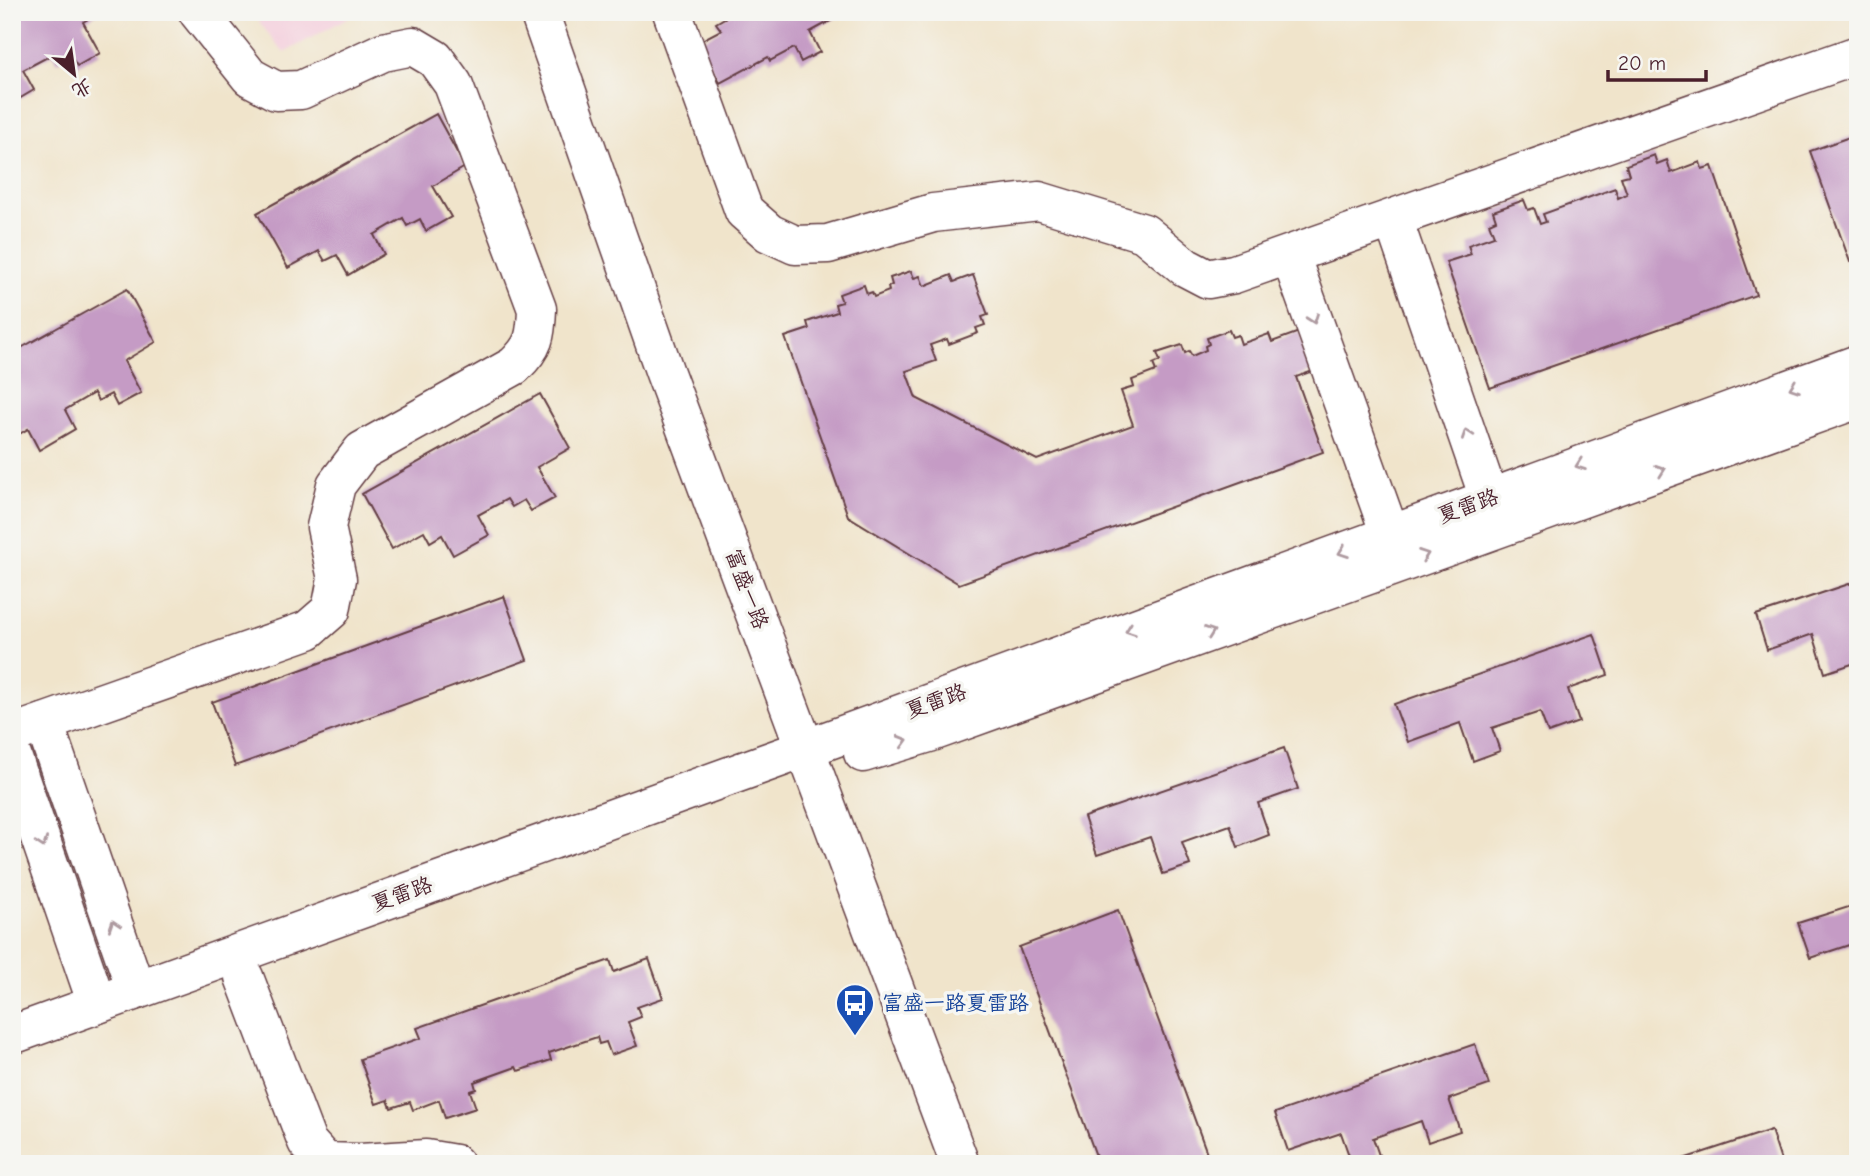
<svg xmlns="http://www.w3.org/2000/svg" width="1870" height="1176" viewBox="0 0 1870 1176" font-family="'Comic Neue','LXGW WenKai TC',sans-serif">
<rect width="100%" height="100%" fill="#f6f6f2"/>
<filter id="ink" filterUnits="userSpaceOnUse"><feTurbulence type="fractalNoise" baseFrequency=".0143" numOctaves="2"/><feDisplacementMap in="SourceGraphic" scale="14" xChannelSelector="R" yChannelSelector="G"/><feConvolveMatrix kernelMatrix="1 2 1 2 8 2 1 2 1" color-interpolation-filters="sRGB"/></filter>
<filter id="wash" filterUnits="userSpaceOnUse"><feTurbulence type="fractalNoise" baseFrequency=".00686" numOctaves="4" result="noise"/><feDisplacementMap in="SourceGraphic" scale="28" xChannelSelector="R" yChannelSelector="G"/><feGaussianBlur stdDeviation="1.57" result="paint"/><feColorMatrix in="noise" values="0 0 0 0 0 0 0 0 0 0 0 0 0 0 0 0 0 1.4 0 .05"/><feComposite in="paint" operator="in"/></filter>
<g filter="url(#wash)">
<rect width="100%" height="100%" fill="#f0e4cb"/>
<path fill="#f4cfdd" d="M 251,12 L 358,12 L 284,53 Z"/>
<g id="blocks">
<g fill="#c59bc5">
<path d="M 12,12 L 100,12 L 83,22 L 100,53 L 77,66 L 70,55 L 57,62 L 53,54 L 23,70 L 34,90 L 12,103 Z"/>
<path d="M 735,12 L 847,12 L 810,32 L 820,52 L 801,62 L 794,48 L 770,61 L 768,57 L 720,83 L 698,42 L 721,30 L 716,23 Z"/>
<path d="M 436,114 L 465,167 L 433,186 L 451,217 L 426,231 L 420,219 L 407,226 L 403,218 L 374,235 L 384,254 L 348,275 L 337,255 L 325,261 L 319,251 L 288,268 L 257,213 Z"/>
<path d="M 1858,134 L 1858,259 L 1850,262 L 1810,151 Z"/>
<path d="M 1654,155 L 1657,164 L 1667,160 L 1671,173 L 1700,162 L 1702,169 L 1712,166 L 1756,295 L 1490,388 L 1446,262 L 1471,254 L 1468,245 L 1494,236 L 1489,223 L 1496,220 L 1493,211 L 1524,200 L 1528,210 L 1534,208 L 1540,224 L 1546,222 L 1543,214 L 1615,188 L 1618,198 L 1627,194 L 1621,177 L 1629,175 L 1626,165 Z"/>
<path d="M 911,271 L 914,278 L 920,276 L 924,286 L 951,275 L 954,282 L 973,275 L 988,315 L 982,317 L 985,325 L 976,328 L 978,333 L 949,344 L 947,339 L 930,345 L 936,361 L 906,371 L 916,398 L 1037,460 L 1133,425 L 1121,391 L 1134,387 L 1132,380 L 1156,371 L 1153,364 L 1160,361 L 1157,353 L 1182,345 L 1185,353 L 1189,351 L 1192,356 L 1206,350 L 1205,346 L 1209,344 L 1207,338 L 1229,330 L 1232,337 L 1238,335 L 1241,344 L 1269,334 L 1272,342 L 1299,332 L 1313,371 L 1296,377 L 1323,452 L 959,584 L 848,516 L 785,337 L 809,329 L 807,322 L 837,312 L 835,304 L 842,302 L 839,294 L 864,285 L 867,294 L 872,292 L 874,297 L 889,291 L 888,287 L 892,285 L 890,278 Z"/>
<path d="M 127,289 L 156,342 L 124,361 L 141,393 L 117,406 L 111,394 L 98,401 L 94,393 L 65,410 L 75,429 L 39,450 L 28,429 L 16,436 L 12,430 L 12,353 Z"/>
<path d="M 540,394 L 570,448 L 537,467 L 555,498 L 531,511 L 524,500 L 512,507 L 507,499 L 478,515 L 489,535 L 453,555 L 442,535 L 430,542 L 424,531 L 392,549 L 362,494 Z"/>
<path d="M 1858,581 L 1858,662 L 1825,673 L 1813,634 L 1767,650 L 1756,615 Z"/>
<path d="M 504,596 L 527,660 L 235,766 L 212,702 Z"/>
<path d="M 1594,634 L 1608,675 L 1568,689 L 1579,722 L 1548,733 L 1540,712 L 1492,728 L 1500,751 L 1473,761 L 1460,723 L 1408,742 L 1394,704 Z"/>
<path d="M 1284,748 L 1298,789 L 1258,803 L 1269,835 L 1238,847 L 1230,825 L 1182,842 L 1190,865 L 1163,874 L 1150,837 L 1097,855 L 1084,817 Z"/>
<path d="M 1858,904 L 1858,950 L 1855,943 L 1810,958 L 1798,923 Z"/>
<path d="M 1118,910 L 1211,1164 L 1099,1164 L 1019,947 Z"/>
<path d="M 649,959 L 663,998 L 637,1007 L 641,1017 L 628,1022 L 637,1046 L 611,1055 L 606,1042 L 599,1044 L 597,1037 L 549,1053 L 551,1060 L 518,1071 L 516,1067 L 474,1082 L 476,1089 L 470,1091 L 476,1108 L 445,1118 L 439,1100 L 413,1110 L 410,1102 L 391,1108 L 388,1100 L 376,1104 L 360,1059 L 421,1038 L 417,1028 L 610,960 L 614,972 Z"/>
<path d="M 1475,1044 L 1489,1085 L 1449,1099 L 1460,1131 L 1428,1142 L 1421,1121 L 1373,1138 L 1381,1161 L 1372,1164 L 1352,1164 L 1341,1133 L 1288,1151 L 1275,1113 Z"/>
<path d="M 1771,1130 L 1782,1164 L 1671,1164 L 1671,1163 Z"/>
</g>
</g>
</g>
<g filter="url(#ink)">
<use href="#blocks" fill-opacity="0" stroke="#633d43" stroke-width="2"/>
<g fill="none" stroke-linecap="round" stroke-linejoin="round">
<defs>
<g id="minor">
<path d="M 539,12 L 665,373 L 960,1164"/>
<path d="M 672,12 L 744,211 L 769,233 L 795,245 L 828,244 L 933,213 L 1039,201 L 1144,233 L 1185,267 L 1208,279 L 1234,274 L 1858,55"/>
<path d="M 1393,219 L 1489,498"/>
<path d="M 1290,255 L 1390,534"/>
<path d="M 44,723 L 136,990"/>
<path d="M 12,734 L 308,630 L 331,610 L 337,579 L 326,527 L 336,485 L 362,451 L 514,366 C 535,346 536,336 537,309 L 453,84 L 435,59 L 413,46 L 383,52 L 301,90 L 276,91 L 250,77 L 198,12"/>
<path d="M 863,753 L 929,733 L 1858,399"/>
<path d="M 12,756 L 97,1004"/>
<path d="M 244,977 L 307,1142 L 325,1162 L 360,1163 L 426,1159 L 455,1164"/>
<path d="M 12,1035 L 807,748 L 1858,364"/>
</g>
</defs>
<use href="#minor" stroke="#633d43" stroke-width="41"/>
<use href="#minor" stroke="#fff" stroke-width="38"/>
</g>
<defs><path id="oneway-chevron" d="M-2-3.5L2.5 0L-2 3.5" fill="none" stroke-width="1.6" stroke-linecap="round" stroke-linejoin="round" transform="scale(1.75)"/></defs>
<g stroke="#ae9aa0">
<use href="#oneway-chevron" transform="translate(1313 319) rotate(70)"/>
<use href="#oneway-chevron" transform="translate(1794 387) rotate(160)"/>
<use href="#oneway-chevron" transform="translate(1467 434) rotate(-109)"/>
<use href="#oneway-chevron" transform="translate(1580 465) rotate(160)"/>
<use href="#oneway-chevron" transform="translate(1661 470) rotate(-20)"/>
<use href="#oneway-chevron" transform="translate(1343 552) rotate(160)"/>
<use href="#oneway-chevron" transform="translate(1424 555) rotate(-20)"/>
<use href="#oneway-chevron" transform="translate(1130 630) rotate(160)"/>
<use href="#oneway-chevron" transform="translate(1210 632) rotate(-20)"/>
<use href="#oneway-chevron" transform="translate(903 741) rotate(-16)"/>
<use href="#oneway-chevron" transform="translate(42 843) rotate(71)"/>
<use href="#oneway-chevron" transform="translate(114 925) rotate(-109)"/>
</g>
</g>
<defs>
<symbol id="bus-pin" viewBox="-11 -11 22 30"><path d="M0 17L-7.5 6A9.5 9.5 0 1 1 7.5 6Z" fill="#1a4fb4" stroke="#f6f6f2"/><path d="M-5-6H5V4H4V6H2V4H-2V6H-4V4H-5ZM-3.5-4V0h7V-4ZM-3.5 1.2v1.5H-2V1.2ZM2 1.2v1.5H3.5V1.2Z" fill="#fff"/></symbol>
</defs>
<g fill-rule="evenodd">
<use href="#bus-pin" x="833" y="981" width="44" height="60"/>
</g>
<g text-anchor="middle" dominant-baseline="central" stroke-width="7" stroke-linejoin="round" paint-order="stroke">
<g font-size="21" fill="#4a1f2b" stroke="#f6f6f2">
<text transform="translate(1468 506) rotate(-20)">夏雷路</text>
<text transform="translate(747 589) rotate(69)">富盛一路</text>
<text transform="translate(936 701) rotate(-20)">夏雷路</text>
<text transform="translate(402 894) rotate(-20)">夏雷路</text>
</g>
<g font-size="21" fill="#164399" stroke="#f6f6f2" text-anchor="start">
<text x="882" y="1003">富盛一路夏雷路</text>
</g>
</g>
<rect width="1870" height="1176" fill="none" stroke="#f6f6f2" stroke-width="42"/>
<g transform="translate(74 74) rotate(151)" stroke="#f6f6f2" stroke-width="5" paint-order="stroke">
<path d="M0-5L12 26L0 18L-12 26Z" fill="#4a1f2b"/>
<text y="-10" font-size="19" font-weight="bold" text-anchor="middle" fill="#4a1f2b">北</text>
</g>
<path d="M1608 70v10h98v-10" fill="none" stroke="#4a1f2b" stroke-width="3.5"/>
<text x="1618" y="70" font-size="21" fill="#4a1f2b" stroke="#f6f6f2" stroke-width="5" paint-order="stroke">20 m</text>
</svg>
